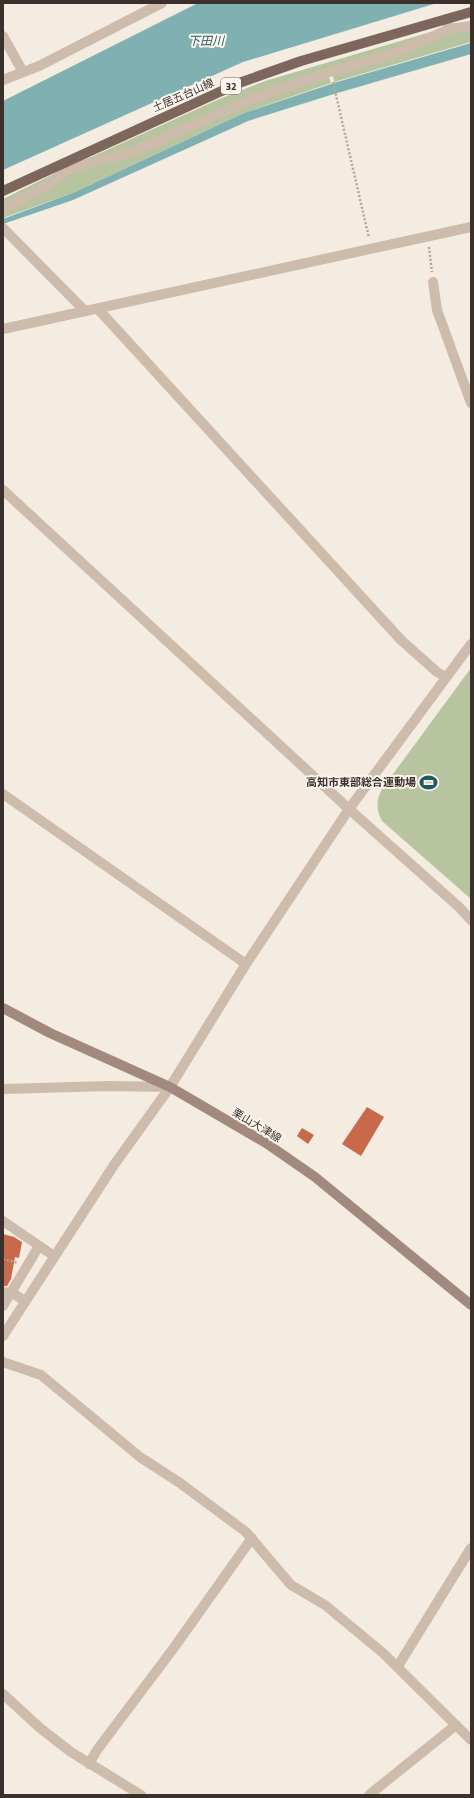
<svg xmlns="http://www.w3.org/2000/svg" width="474" height="1798" viewBox="0 0 474 1798" font-family="'Titillium Web','Noto Sans JP',sans-serif">
<rect width="100%" height="100%" fill="#f4ebe1"/>
<g fill="#b8c4a0">
<path d="M 444,28 L 406,47 L 333,69 L 131,150 L 76,164 L 217,100 L 265,81 Z"/>
<path d="M 471,29 L 471,42 L 334,82 L 333,76 L 451,32 Z"/>
<path d="M 329,77 L 331,83 L 244,113 L 75,192 L 3,218 L 4,212 L 77,170 L 216,116 Z"/>
<path d="M 64,169 L 49,181 L 3,205 L 3,199 Z"/>
<path d="M 471,668 L 471,899 L 382,821 C 376,810 376,800 382,789 Z"/>
</g>
<g fill="#7fb0b2">
<path d="M 198,3 L 437,3 L 243,62 L 3,170 L 3,101 Z"/>
<path d="M 471,43 L 471,54 L 334,94 L 248,121 L 73,200 L 3,224 L 3,219 L 75,192 L 244,113 L 337,82 Z"/>
</g>
<g fill="#c8694b">
<path d="M 367,1107 L 384,1117 L 361,1156 L 342,1144 Z"/>
<path d="M 302,1128 L 314,1135 L 308,1144 L 297,1136 Z"/>
<path d="M 3,1234 L 14,1237 L 22,1242 L 19,1258 L 15,1257 L 11,1279 L 7,1286 L 3,1286 Z"/>
</g>
<g fill="none" stroke-linecap="round" stroke-linejoin="round">
<g stroke="#b9a596" stroke-width="2.5" stroke-dasharray="2 2" stroke-linecap="butt">
<path d="M 333,82 L 369,238"/>
<path d="M 429,247 L 432,272"/>
<path d="M 3,1259 L 18,1263"/>
</g>
<g stroke="#cdbbac" stroke-width="10">
<path d="M 449,29 L 471,26"/>
<path d="M 3,36 L 23,72"/>
<path d="M 3,80 L 39,66 L 162,3"/>
<path d="M 70,168 L 130,153 L 252,99 L 330,72 L 393,54 L 449,29 L 446,19"/>
<path d="M 3,209 L 48,185 L 70,168 L 68,164"/>
<path d="M 3,228 L 85,311"/>
<path d="M 433,282 L 437,310 L 471,403"/>
<path d="M 98,309 L 401,640 L 437,672 L 446,677"/>
<path d="M 3,329 L 471,227"/>
<path d="M 3,490 L 349,809"/>
<path d="M 3,794 L 246,964"/>
<path d="M 3,1089 L 109,1086 L 170,1087"/>
<path d="M 3,1221 L 54,1256"/>
<path d="M 3,1292 L 14,1294 L 25,1301"/>
<path d="M 3,1306 L 39,1246"/>
<path d="M 3,1362 L 41,1375 L 140,1457 L 180,1483 L 246,1532 L 291,1585 L 325,1605 L 383,1653 L 471,1740"/>
<path d="M 398,1666 L 471,1548"/>
<path d="M 3,1694 L 40,1728 L 71,1752 L 141,1795"/>
<path d="M 89,1764 L 97,1750 L 173,1649 L 252,1538"/>
<path d="M 369,1795 L 456,1725"/>
</g>
<g stroke="#cdbbac" stroke-width="10">
<path d="M 349,809 L 459,907 L 471,920"/>
<path d="M 3,1336 L 114,1165 L 170,1087 L 246,964 L 349,809 L 471,644"/>
</g>
<path stroke="#a18a7d" stroke-width="10" d="M 3,1008 L 50,1033 L 170,1087 L 266,1143 L 315,1177 L 471,1305"/>
<path stroke="#7d675c" stroke-width="10" d="M 3,191 L 239,83 L 301,61 L 471,12"/>
</g>
<defs>
<symbol id="stadium-bare" viewBox="-9 -9 18 18"><path d="M0-5a6.5 5 0 1 0 0 10a6.5 5 0 1 0 0-10ZM-3.5-1.8h7v3.6h-7Z" fill="#1f5a5e" stroke="#fbf5ee" stroke-width="2.5" paint-order="stroke"/></symbol>
</defs>
<g fill-rule="evenodd">
<use href="#stadium-bare" x="416" y="770" width="25" height="25"/>
</g>
<g text-anchor="middle" dominant-baseline="central" stroke-width="4" stroke-linejoin="round" paint-order="stroke">
<rect fill="#fbf5ee" stroke="#756b66" stroke-width="1" x="221" y="78" width="20" height="16" rx="3"/>
<g font-size="10" font-weight="bold" fill="#3b302b">
<text x="231" y="86">32</text>
</g>
<g font-size="11" fill="#3b302b" stroke="#fbf5ee">
<text transform="translate(183 95) rotate(-24)">土居五台山線</text>
<text transform="translate(257 1125) rotate(31)">栗山大津線</text>
</g>
<g font-size="11" font-weight="bold" fill="#3b302b" stroke="#fbf5ee" text-anchor="end">
<text x="416" y="782">高知市東部総合運動場</text>
</g>
<g font-size="12" font-style="italic" fill="#1f5a5e" stroke="#fbf5ee">
<text x="206" y="40">下田川</text>
</g>
</g>
<rect width="474" height="1798" fill="none" stroke="#3b302b" stroke-width="8"/>
</svg>
